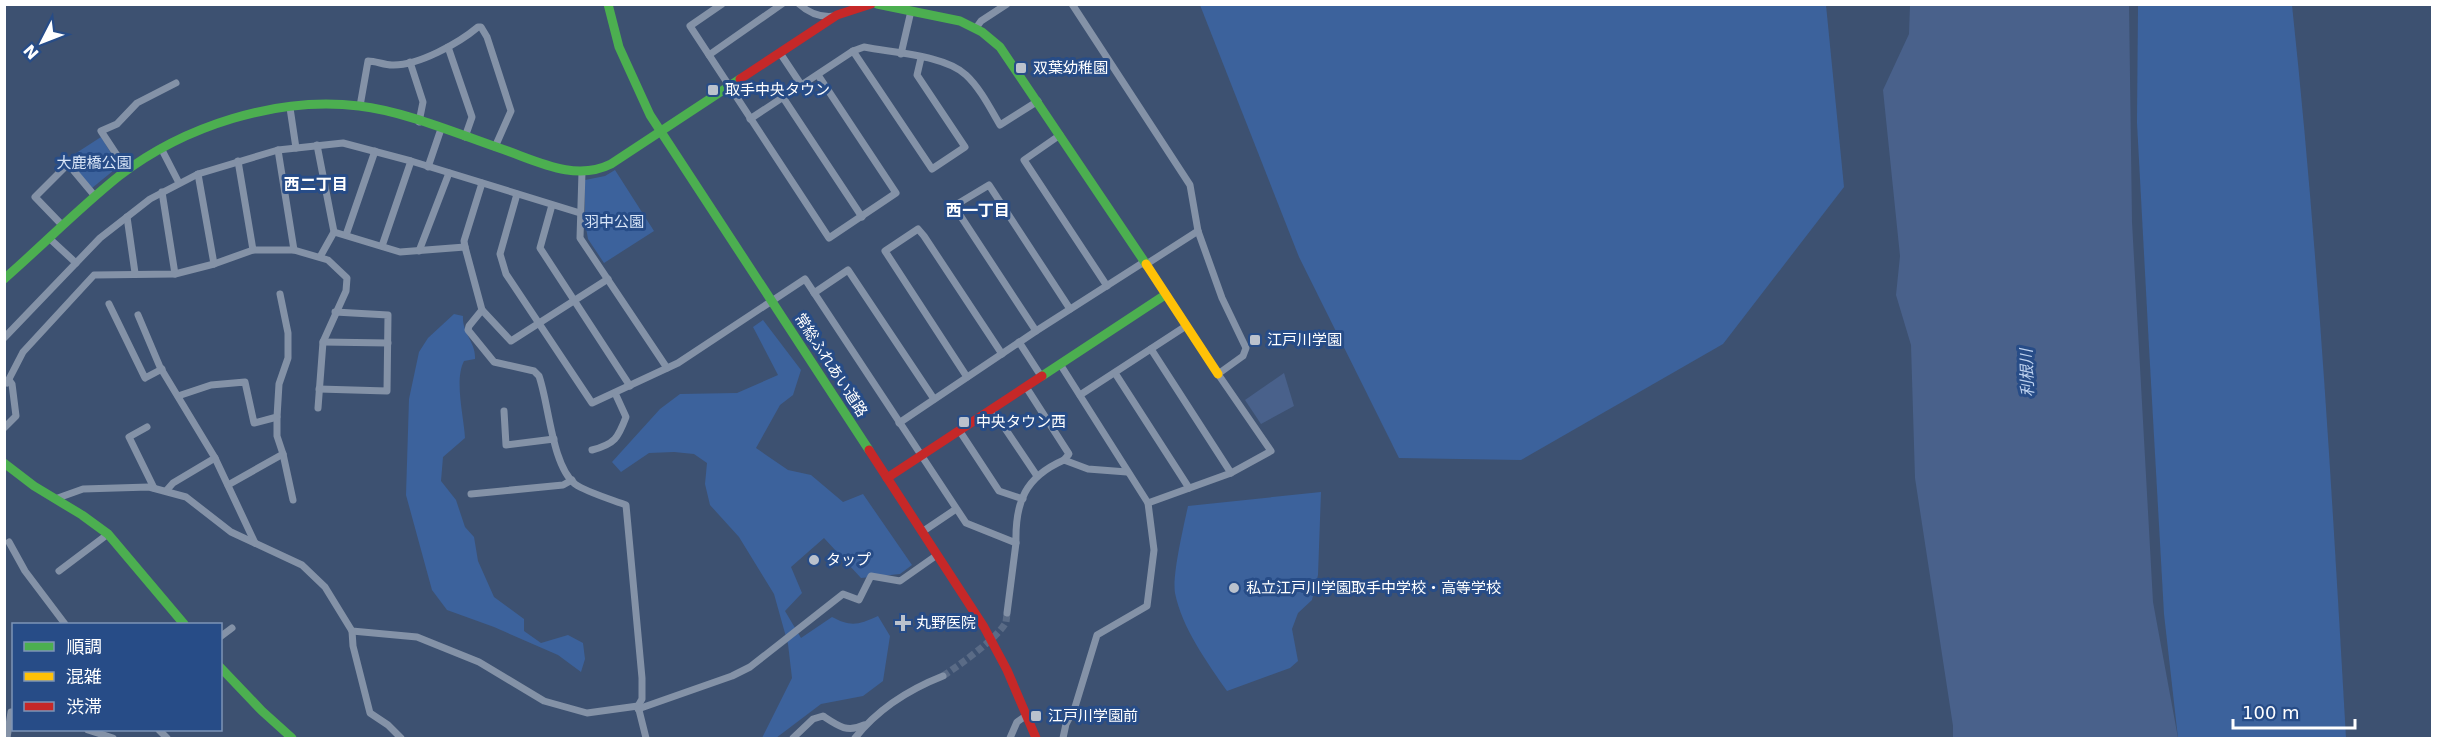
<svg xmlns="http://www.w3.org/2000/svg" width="2437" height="743" viewBox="0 0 2437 743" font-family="'DejaVu Sans','Noto Sans JP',sans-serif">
<rect width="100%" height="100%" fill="#3d5171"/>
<g fill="#3c629c">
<path d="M 1200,5 L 1826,5 L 1844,187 L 1723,344 L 1521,460 L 1399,458 L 1299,257 Z"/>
<path d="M 2138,5 L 2292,5 C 2318,249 2332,493 2346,738 L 2178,738 L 2164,614 L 2149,347 L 2137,123 Z"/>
<path d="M 101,137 L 119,166 L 92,188 L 67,159 Z"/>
<path d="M 615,170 L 654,231 L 604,263 L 588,239 L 585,222 L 585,180 L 605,176 Z"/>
<path d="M 454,314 L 463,316 C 462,334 476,342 475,359 L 464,361 C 454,380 464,417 465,438 L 443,457 L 441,481 L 456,500 L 465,527 L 474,537 L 478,561 L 494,597 L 524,619 L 524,631 L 541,643 L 568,635 L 583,643 L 585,659 L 581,672 L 558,655 L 494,627 L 447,610 L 432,590 L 406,495 L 409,399 L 419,352 L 428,338 Z"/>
<path d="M 763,320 L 801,370 L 793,395 L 780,405 L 756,448 L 788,470 L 811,475 L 843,502 L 863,494 L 912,565 L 900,574 L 861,578 L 824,538 L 791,567 L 802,593 L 785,611 L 801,638 L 832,617 C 851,627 858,625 878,616 L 890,636 L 883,681 L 863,696 L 821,704 L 776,738 L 762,738 L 792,678 L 788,644 L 774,594 L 739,537 L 710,505 L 705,484 L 707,463 L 694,454 L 674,452 L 649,453 L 621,472 L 612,462 L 660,409 L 680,394 L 737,393 L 778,375 L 753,327 Z"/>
<path d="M 1321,492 L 1318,575 L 1312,600 L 1298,613 L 1292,629 L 1298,661 L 1290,668 L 1227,691 C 1207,662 1182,628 1175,593 C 1172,575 1184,525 1188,506 Z"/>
</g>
<g fill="#49618b">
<path d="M 1910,5 L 2129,5 L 2132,222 L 2153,602 L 2178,738 L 1953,738 L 1953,726 L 1915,478 L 1911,345 L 1896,295 L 1900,256 L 1883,90 L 1909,34 Z"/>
<path d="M 1284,373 L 1294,406 L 1261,424 L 1245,400 Z"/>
</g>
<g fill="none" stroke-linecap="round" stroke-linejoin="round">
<path stroke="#5a6b86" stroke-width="7" stroke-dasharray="7 3.5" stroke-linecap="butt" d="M 943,676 C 958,666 998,638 1006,622 C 1006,622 1007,614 1007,613"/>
<g stroke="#8492a7" stroke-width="7">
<path d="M 722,4 L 690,26 L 829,238 L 896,193 L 818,75"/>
<path d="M 799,4 C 810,14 821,18 835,16"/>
<path d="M 1072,4 L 1190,185 L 1198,231 L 1222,298 L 1246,348 L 1243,356 L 1218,374 L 1271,451 L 1231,473 L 1148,503"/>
<path d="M 976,28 L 981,21 L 1007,4"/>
<path d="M 448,47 L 472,117 L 465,137"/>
<path d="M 853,51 L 932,169 L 965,147 L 917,75 L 921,58"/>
<path d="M 780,53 L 802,86"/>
<path d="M 901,54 L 911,11"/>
<path d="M 709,55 L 782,4"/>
<path d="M 410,62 L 423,102 L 419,122"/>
<path d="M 784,99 L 862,217"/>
<path d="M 360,106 L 368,61 C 376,61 384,65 392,65 C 418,66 459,43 478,27 L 481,27 L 487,37 L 511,111 L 495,147"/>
<path d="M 290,108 L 296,148"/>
<path d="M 750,119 L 853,51 L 864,47 C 893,53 945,55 966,75 C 980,88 990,108 1000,125 L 1038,101"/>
<path d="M 1060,135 L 1024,160 L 1107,286"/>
<path d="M 317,145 L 334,232 L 320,257"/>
<path d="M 161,148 L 179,183"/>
<path d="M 278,150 L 294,250"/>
<path d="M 238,161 L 253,250"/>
<path d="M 428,167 L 441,129"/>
<path d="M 126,169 L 101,131 L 117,124 L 137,103 L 176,83"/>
<path d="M 582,172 L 580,238 L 667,368"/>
<path d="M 198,174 L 214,264"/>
<path d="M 482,183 L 464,241 L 465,247 L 482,310 L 511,341 L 608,279"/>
<path d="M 162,192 L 175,274"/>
<path d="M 517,194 L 500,254 L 506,274 L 592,403 L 678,363 L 805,279 L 966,523 L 1016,543 C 1015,502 1025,477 1064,460 L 1088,469 L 1127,472"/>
<path d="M 552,205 L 540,248 L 630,386"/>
<path d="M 127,217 L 135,273"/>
<path d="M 62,225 L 35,197 L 68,164 L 94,195"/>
<path d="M 334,232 L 400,252 L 465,247"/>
<path d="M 346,235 L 375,151"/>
<path d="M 49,238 L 76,263"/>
<path d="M 382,246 L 411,161"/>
<path d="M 419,251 L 449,173"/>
<path d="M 1145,265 L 1198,231"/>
<path d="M 814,293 L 848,270 L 934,399"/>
<path d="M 109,304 L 145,378 L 162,369"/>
<path d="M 482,310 L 469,326 L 468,330 L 494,362 L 534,371 L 539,376 C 549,404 552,466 575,484 C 586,492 613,500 626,505 L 642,678 L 642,699 L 638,706"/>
<path d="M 138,315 L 160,367 L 215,458 L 173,483 L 166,491"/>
<path d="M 1036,331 L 954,206 L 989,185 L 1070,309"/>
<path d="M 4,338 L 100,238 L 150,199 L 198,174 L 278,150 L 343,143 L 411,161 L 580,213"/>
<path d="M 323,342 L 388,343"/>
<path d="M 1019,342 L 1041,376"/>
<path d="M 1151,349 L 1231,473"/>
<path d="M 1060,364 L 1148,503 L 1154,550 L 1147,606 L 1097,635 L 1075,707 L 1066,724 L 1063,738"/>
<path d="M 1115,373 L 1189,488"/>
<path d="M 967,377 L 885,251 L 918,229 L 924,236 L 1002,354"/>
<path d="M 4,381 L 7,383 L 23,352 L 94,275 L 175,274 L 214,264 L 253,250 L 294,250 L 328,260 L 347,278 L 346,291 L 323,342 L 318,408"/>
<path d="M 1026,387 L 1069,454 L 1064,460"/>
<path d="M 319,389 L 387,391 L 388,315 L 335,312"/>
<path d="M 1080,395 L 1186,326"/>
<path d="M 178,396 L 211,385 L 245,382 L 254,423 L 277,417 L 279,384 L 288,358 L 288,333 L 280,294"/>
<path d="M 992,409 L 1037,476"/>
<path d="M 504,411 L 506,445 L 554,439"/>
<path d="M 277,417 L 277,436 L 283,454 L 293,500"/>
<path d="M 899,423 L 1036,331 L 1144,262"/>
<path d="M 147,427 L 129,437 L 154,488"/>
<path d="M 4,428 L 16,416 L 12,384 L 9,380"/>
<path d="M 959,430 L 999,491 L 1023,499"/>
<path d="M 592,450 C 615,444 618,438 626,417 L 615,393"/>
<path d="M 215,458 L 255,543"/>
<path d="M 228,485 L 283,454"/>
<path d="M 471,494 L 563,485 L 572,480"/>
<path d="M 55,499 L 83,489 L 149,487 L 186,497 L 231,532 L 302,565 L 325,587 L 352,631 L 417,637 L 479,662 L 544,701 L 587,713 L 638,706 L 646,738"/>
<path d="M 922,532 L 956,509"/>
<path d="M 9,542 L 25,571 L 65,624"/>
<path d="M 59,571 L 108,534"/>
<path d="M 1007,613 L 1016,543"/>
<path d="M 352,631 L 353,646 L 370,713 L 388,725 L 401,738"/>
<path d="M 220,637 L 232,628"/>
<path d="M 638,709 L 732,676 L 750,667 L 843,594 L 859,600 L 871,576 L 900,581 L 937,555"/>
<path d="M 88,730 L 113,738"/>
<path d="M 159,730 L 167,738"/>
<path d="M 7,738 L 11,712"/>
<path d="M 793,738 L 813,719 L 823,716 C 838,726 847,733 864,725"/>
<path d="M 855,738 C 877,710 910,689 943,676"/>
<path d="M 1010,738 L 1017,722 L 1027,715"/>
</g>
<g stroke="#4caf50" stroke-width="9">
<path d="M 608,4 L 619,47 L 650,115 L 869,450"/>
<path d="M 877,4 L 960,21 L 982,32 L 1000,47 L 1146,264"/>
<path d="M 4,279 C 43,245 79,208 119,176 C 184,126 277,96 359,106 C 404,111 458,134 502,149 C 537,161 575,182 611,164 L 740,79"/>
<path d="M 1042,376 L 1165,295"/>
<path d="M 4,463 L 34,486 L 82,515 L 108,534 L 184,624"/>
<path d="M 220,667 L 262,711 L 292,738"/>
</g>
<path stroke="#ffc107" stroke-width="9" d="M 1146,264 L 1218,374"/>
<g stroke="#c62828" stroke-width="9">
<path d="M 740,79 L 837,15 L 871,4"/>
<path d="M 869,450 L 984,627 L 1007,670 L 1036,738"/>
<path d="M 887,478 L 1042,376"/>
</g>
</g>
<g fill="#bbc2cd" stroke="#274c87" stroke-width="2">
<rect x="1015" y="62" width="12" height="12" rx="3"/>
<rect x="707" y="84" width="12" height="12" rx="3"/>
<rect x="1249" y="334" width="12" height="12" rx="3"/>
<rect x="958" y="416" width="12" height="12" rx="3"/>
<circle cx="814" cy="560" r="6"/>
<circle cx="1234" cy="588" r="6"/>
<path d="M900 614h6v6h6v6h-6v6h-6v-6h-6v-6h6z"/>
<rect x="1030" y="710" width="12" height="12" rx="3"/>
</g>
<g text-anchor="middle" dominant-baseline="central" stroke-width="6" stroke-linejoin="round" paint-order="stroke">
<g font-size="15" fill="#fff" stroke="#274c87" text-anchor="start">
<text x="1033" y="68">双葉幼稚園</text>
<text x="725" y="90">取手中央タウン</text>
<text x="1267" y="340">江戸川学園</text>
<text x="976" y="422">中央タウン西</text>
<text x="826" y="560">タップ</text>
<text x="1246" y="588">私立江戸川学園取手中学校・高等学校</text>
<text x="916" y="623">丸野医院</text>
<text x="1048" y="716">江戸川学園前</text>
</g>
<g font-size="15" fill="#d7e4f7" stroke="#274c87">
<text x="94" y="163">大鹿橋公園</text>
<text x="614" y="222">羽中公園</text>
</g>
<g font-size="15" fill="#fff" stroke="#274c87">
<text transform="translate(831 365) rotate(57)">常総ふれあい道路</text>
</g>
<g font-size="16" font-weight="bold" fill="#fff" stroke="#274c87">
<text x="316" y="184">西二丁目</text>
<text x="978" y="210">西一丁目</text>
</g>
<g font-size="16" font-style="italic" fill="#bfd3f0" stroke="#274c87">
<text transform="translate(2027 373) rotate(-92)">利根川</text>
</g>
</g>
<rect width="2437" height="743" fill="none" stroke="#ffffff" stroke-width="12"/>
<rect x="12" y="623" width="210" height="108" fill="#274c87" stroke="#7d94b7" stroke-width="1.5"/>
<rect x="24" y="642" width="30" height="9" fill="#4caf50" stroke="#7d94b7" stroke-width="1.5"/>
<text x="66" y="653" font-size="18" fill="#ffffff">順調</text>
<rect x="24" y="672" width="30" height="9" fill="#ffc107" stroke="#7d94b7" stroke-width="1.5"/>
<text x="66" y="683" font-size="18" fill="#ffffff">混雑</text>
<rect x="24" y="702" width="30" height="9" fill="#c62828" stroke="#7d94b7" stroke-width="1.5"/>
<text x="66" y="713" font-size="18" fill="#ffffff">渋滞</text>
<g transform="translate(42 42) rotate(228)" stroke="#274c87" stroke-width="4.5" paint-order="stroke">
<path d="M0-4.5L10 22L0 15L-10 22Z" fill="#ffffff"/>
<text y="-9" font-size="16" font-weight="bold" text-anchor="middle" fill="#ffffff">N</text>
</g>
<path d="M2233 719v9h122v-9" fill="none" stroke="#ffffff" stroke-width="3"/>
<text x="2242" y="719" font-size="18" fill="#ffffff" stroke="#274c87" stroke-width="4.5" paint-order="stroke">100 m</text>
</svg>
